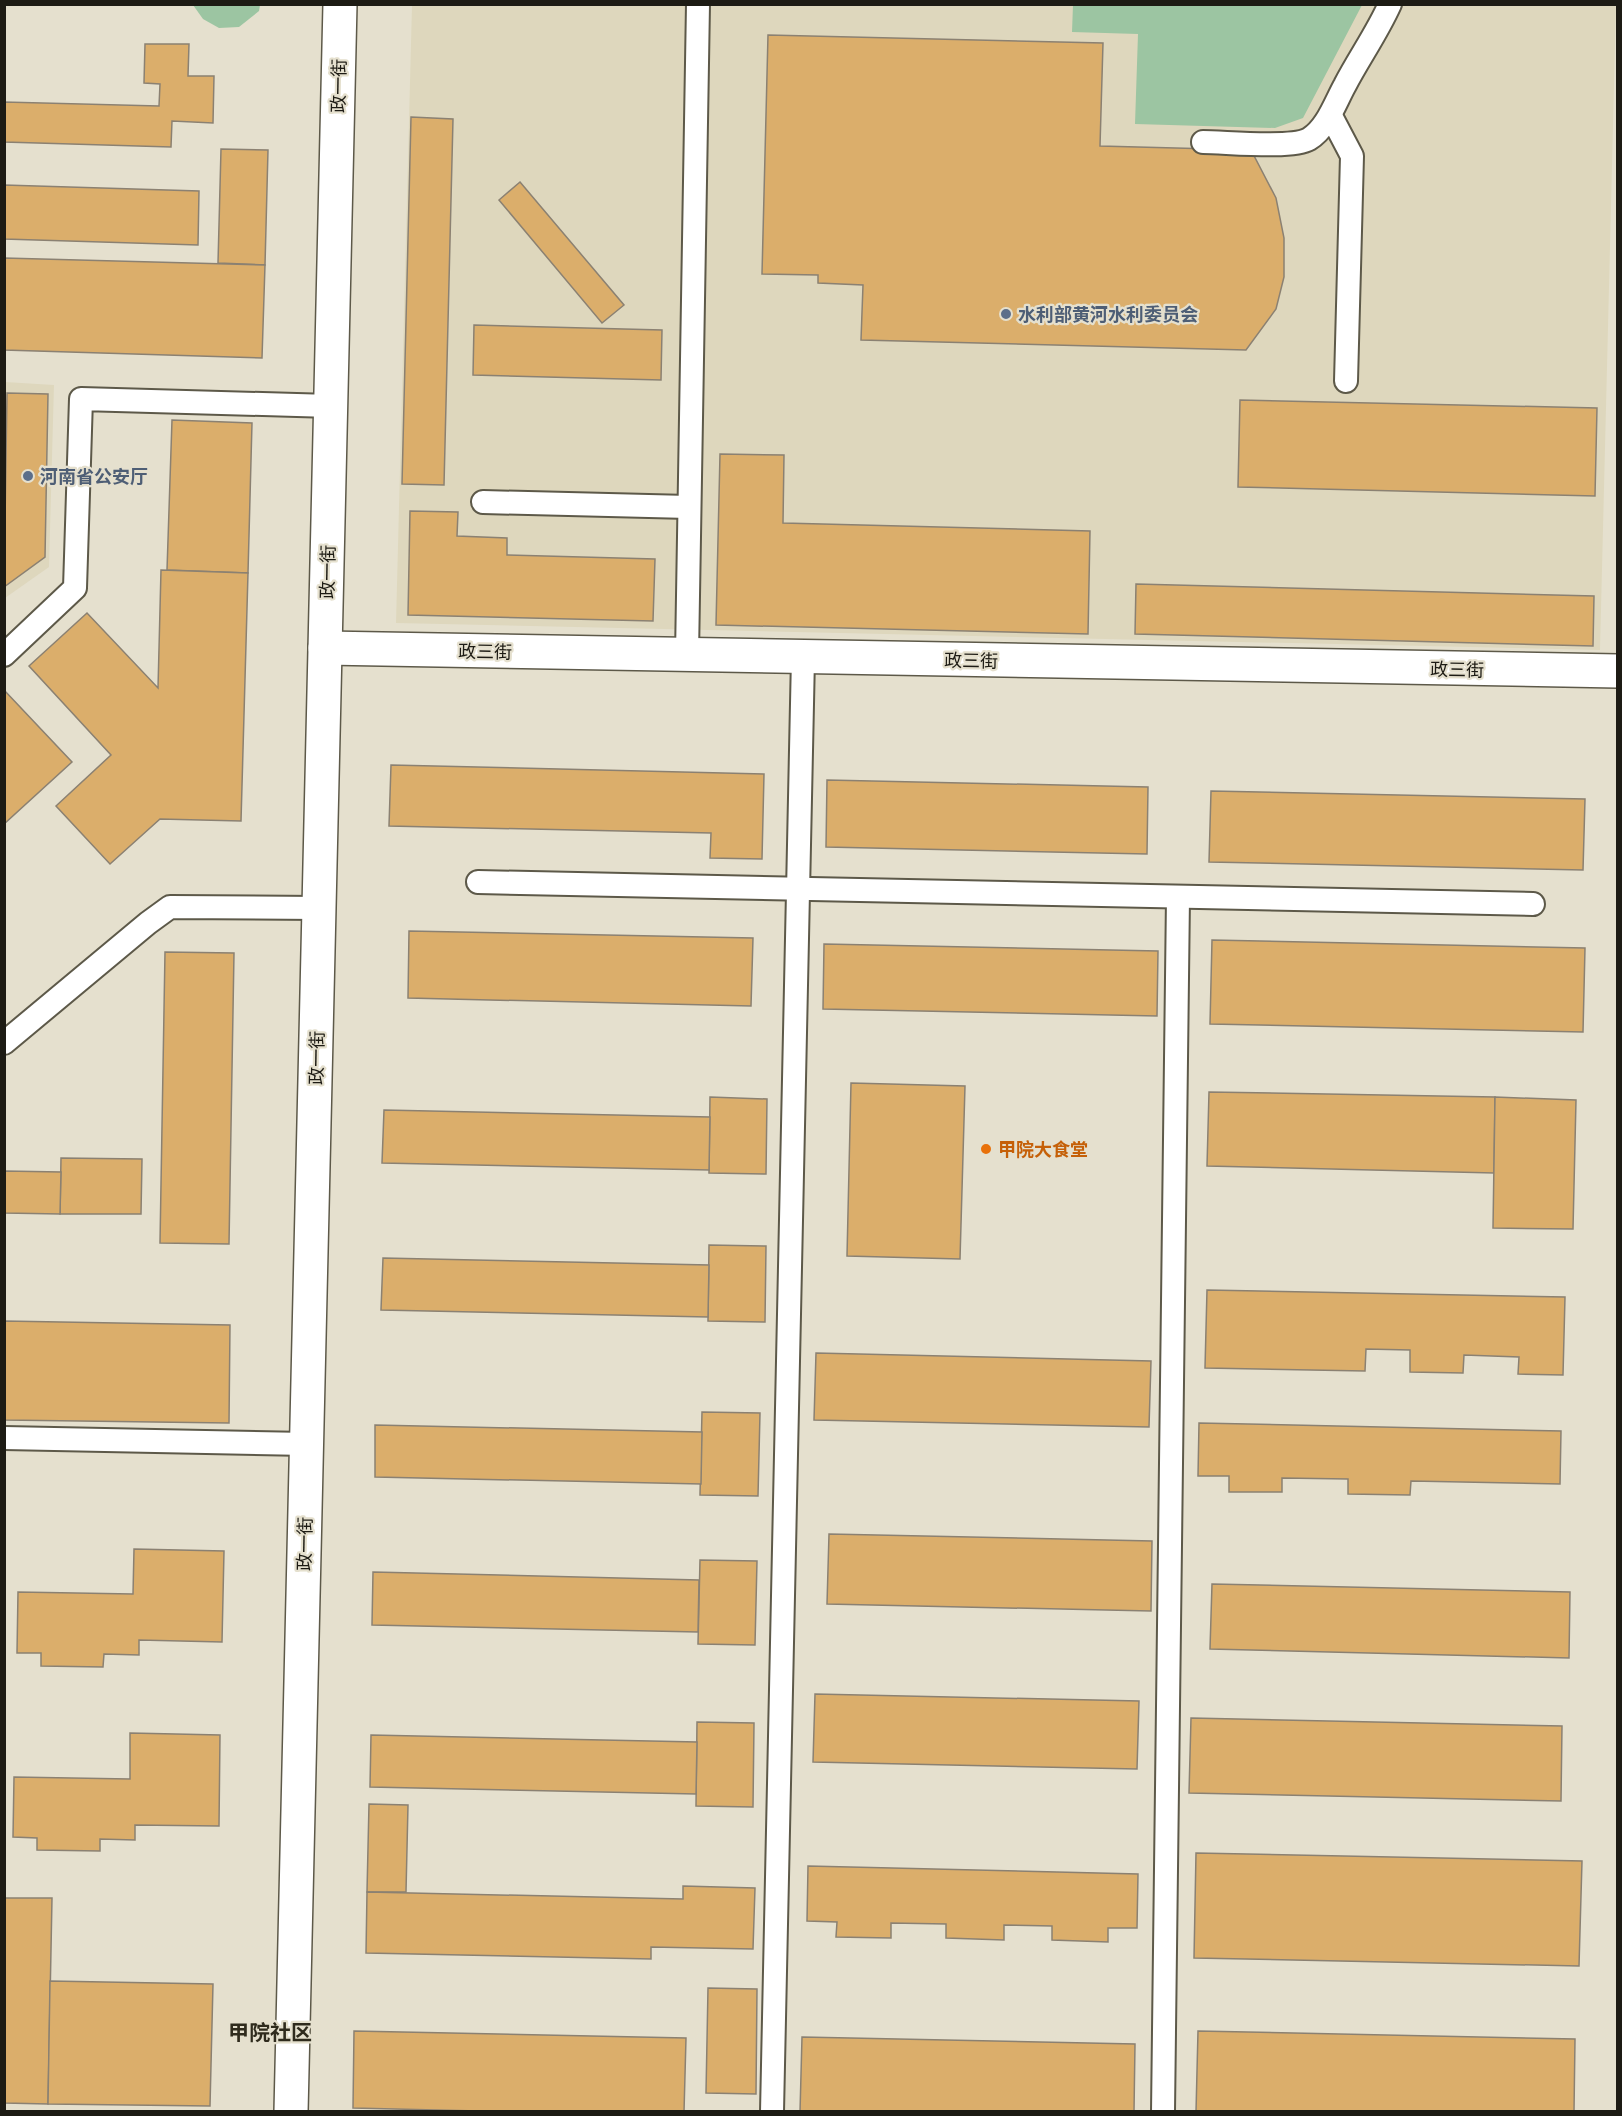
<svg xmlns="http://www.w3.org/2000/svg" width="1622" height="2116" viewBox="0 0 1622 2116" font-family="Barlow,'Noto Sans SC',sans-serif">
<rect width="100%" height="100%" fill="#e5e0ce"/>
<g fill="#ded7bd">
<path d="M 412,5 L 1616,5 L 1600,650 L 396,623 Z"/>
<path d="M 5,382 L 54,385 L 49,567 L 5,598 Z"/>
</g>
<g fill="#9cc5a2">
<path d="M 193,5 L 260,5 L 259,11 L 239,27 L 219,28 L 203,19 Z"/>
<path d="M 1073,5 L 1073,4 L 1362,5 L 1303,118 L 1275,128 L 1135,124 L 1138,34 L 1072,32 Z"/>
</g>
<g fill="#dbae6b" stroke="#8b8172" stroke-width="1.5">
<path d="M 768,35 L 1103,43 L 1100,146 L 1251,150 L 1276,198 L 1284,238 L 1284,277 L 1276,309 L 1246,350 L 861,340 L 863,285 L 818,283 L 818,275 L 762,274 Z"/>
<path d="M 145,44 L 189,44 L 188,76 L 214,76 L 213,123 L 172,121 L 171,147 L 4,142 L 4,102 L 159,106 L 160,84 L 144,83 Z"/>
<path d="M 411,117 L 453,119 L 444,485 L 402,484 Z"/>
<path d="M 221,149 L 268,150 L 265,265 L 218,263 Z"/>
<path d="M 520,182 L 624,305 L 602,323 L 499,200 Z"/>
<path d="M 4,185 L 199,191 L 198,245 L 4,239 Z"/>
<path d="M 4,258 L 265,265 L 262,358 L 4,350 Z"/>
<path d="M 474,325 L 662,330 L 661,380 L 473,375 Z"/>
<path d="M 7,393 L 48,394 L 45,557 L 4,587 Z"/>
<path d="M 1240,400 L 1597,408 L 1595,496 L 1238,487 Z"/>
<path d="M 172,420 L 252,423 L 248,573 L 167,570 Z"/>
<path d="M 720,454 L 784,455 L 783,523 L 1090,531 L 1088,634 L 716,625 Z"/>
<path d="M 410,511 L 458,512 L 457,536 L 507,538 L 507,555 L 655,559 L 653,621 L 408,615 Z"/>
<path d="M 161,570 L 248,573 L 241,821 L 160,819 L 110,864 L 56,806 L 111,755 L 29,666 L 87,613 L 158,688 Z"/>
<path d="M 1136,584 L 1594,596 L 1593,646 L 1135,634 Z"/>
<path d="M 4,690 L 72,762 L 4,824 Z"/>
<path d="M 391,765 L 764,774 L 762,859 L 710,858 L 711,833 L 389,826 Z"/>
<path d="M 827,780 L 1148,787 L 1147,854 L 826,847 Z"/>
<path d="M 1211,791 L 1585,799 L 1583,870 L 1209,862 Z"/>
<path d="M 409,931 L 753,938 L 751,1006 L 408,998 Z"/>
<path d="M 1212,940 L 1585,948 L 1583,1032 L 1210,1024 Z"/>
<path d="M 824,944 L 1158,951 L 1157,1016 L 823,1009 Z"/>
<path d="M 165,952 L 234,953 L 229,1244 L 160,1243 Z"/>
<path d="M 851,1083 L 965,1086 L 960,1259 L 847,1256 Z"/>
<path d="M 1209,1092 L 1495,1097 L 1494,1173 L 1207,1166 Z"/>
<path d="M 710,1097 L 767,1099 L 766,1174 L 709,1173 Z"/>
<path d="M 1495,1097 L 1576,1100 L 1573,1229 L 1493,1228 Z"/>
<path d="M 384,1110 L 710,1117 L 709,1170 L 382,1163 Z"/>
<path d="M 61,1158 L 142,1159 L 141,1214 L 60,1214 Z"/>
<path d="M 4,1171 L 61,1172 L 60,1214 L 4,1213 Z"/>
<path d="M 709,1245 L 766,1246 L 765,1322 L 708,1321 Z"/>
<path d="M 383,1258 L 709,1265 L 708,1317 L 381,1310 Z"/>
<path d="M 1207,1290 L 1565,1297 L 1563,1375 L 1518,1374 L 1519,1357 L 1464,1355 L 1463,1373 L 1410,1372 L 1410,1350 L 1366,1349 L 1365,1371 L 1205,1368 Z"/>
<path d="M 4,1321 L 230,1325 L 229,1423 L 4,1420 Z"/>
<path d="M 816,1353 L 1151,1361 L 1149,1427 L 814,1420 Z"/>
<path d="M 702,1412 L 760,1413 L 758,1496 L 700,1495 Z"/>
<path d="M 1199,1423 L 1561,1431 L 1560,1484 L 1411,1481 L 1410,1495 L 1348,1494 L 1348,1479 L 1282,1478 L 1282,1492 L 1229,1492 L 1229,1476 L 1198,1476 Z"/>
<path d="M 375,1425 L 702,1432 L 701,1484 L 375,1477 Z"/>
<path d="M 829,1534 L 1152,1541 L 1151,1611 L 827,1604 Z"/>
<path d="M 134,1549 L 224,1551 L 222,1642 L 139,1640 L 139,1655 L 104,1654 L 103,1667 L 41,1666 L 41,1653 L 17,1653 L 18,1592 L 133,1594 Z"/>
<path d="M 700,1560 L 757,1561 L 755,1645 L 698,1644 Z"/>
<path d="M 373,1572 L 699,1580 L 698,1632 L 372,1625 Z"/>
<path d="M 1212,1584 L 1570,1592 L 1569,1658 L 1210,1649 Z"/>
<path d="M 815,1694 L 1139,1701 L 1137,1769 L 813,1762 Z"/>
<path d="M 1191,1718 L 1562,1726 L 1561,1801 L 1189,1793 Z"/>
<path d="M 697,1722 L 754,1723 L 753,1807 L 696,1806 Z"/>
<path d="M 130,1733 L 220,1735 L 219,1826 L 135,1825 L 135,1840 L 100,1839 L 100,1851 L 37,1850 L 37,1838 L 13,1837 L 14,1777 L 130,1779 Z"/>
<path d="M 371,1735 L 697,1742 L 696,1794 L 370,1787 Z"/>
<path d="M 369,1804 L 408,1805 L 406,1892 L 367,1892 Z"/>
<path d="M 1196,1853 L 1582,1861 L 1579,1966 L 1194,1958 Z"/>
<path d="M 808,1866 L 1138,1874 L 1137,1928 L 1108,1928 L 1108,1942 L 1052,1940 L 1052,1926 L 1004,1925 L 1004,1940 L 946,1938 L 946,1924 L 891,1923 L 891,1938 L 836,1937 L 837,1922 L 807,1921 Z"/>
<path d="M 683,1886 L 755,1888 L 753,1949 L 651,1947 L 651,1959 L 366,1953 L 367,1892 L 683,1899 Z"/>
<path d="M 4,1898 L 52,1898 L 48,2104 L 4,2103 Z"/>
<path d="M 50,1981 L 213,1984 L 210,2106 L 48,2104 Z"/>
<path d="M 708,1988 L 757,1989 L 756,2094 L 706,2093 Z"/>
<path d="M 354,2031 L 686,2038 L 684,2112 L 522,2112 L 353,2108 Z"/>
<path d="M 1198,2031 L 1575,2039 L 1574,2112 L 1196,2112 Z"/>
<path d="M 802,2037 L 1135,2044 L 1134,2112 L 800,2112 Z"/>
</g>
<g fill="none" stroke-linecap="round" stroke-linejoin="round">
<defs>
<g id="lane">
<path d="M 1331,116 L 1352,156 L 1346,381"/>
<path d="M 1203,142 C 1226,142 1292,149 1309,139 C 1327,128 1335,103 1345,85 C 1359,58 1377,33 1390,4"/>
<path d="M 483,502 L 689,507"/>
<path d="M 4,655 L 75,588 L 81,399 L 331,406"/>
<path d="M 687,655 L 698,4"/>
<path d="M 478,882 L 1533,904"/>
<path d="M 4,1043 L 148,923 L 170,907 L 319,908"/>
<path d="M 4,1438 L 307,1444"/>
<path d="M 772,2112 L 803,657"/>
<path d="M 1163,2112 L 1178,897"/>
</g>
<g id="street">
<path d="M 325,648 L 1618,671"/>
<path d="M 291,2112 L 340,4"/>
</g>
</defs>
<use href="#lane" stroke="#5d5949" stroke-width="26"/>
<use href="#street" stroke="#5d5949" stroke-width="36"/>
<use href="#lane" stroke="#fff" stroke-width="22"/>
<use href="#street" stroke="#fff" stroke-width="33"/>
</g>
<g fill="#5c6f8a" stroke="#e5e0ce" stroke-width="2">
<circle cx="1006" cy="314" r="6"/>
<circle cx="28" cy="476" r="6"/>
</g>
<circle fill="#e8710a" stroke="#e5e0ce" stroke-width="2" cx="986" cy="1149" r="6"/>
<g text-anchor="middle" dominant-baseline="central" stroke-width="4.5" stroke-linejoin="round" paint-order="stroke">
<g font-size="18" fill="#1d1b14" stroke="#e5e0ce">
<text transform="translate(338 86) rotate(-89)">政一街</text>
<text transform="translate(327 572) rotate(-89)">政一街</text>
<text transform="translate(485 651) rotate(1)">政三街</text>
<text transform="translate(971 660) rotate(1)">政三街</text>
<text transform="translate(1457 669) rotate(1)">政三街</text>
<text transform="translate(316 1058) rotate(-89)">政一街</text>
<text transform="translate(304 1544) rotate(-89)">政一街</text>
</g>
<g font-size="18" font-weight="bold" fill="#4e5e75" stroke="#e5e0ce" text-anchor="start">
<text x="1018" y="314">水利部黄河水利委员会</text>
<text x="40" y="476">河南省公安厅</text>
</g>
<g font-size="18" font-weight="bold" fill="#c56008" stroke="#e5e0ce" text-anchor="start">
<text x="998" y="1149">甲院大食堂</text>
</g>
<g font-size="21" font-weight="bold" fill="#2f2b1d" stroke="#e5e0ce">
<text x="270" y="2031">甲院社区</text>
</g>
</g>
<rect width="1622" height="2116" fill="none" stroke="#1d1b14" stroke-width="12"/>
</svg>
